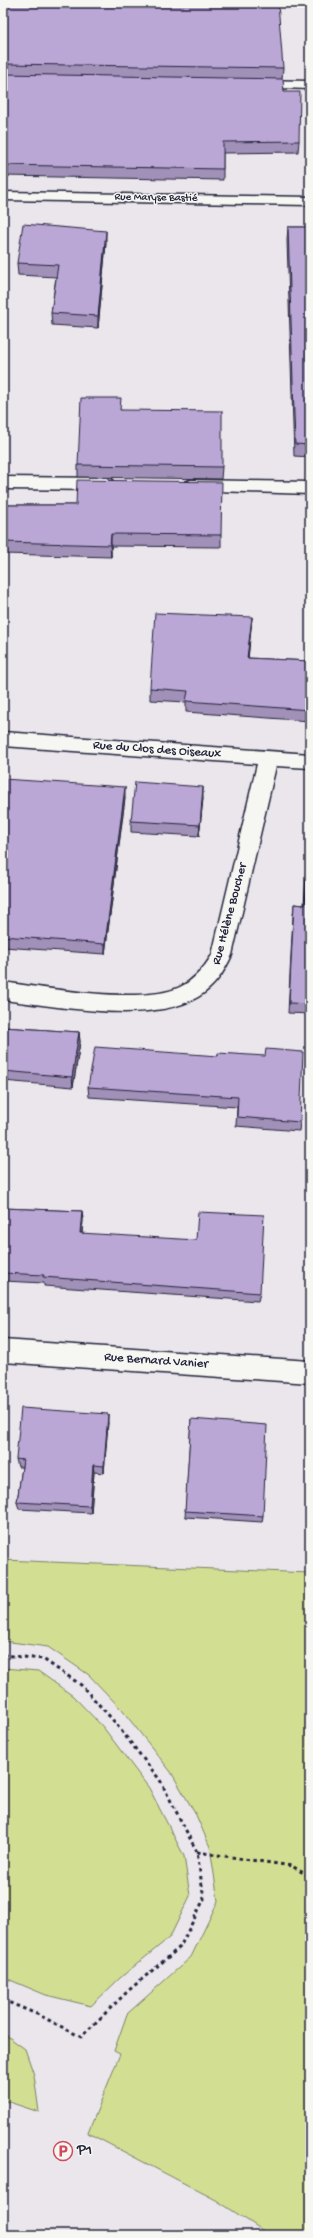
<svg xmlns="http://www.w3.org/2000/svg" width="313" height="2238" viewBox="0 0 313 2238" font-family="'Gochi Hand',sans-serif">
<rect width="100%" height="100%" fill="#eae6ec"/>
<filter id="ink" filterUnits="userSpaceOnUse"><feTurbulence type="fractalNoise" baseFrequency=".025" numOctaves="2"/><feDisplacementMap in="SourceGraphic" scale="8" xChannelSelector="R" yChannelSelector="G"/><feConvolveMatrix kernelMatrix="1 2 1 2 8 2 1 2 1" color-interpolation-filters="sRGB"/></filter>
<g filter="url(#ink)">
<g fill="#d2df92" stroke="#7a8066">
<path d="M 3,1560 L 310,1573 L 310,2235 L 270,2235 L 216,2200 L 88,2133 L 120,2054 L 114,2051 L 127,2014 L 191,1957 L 218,1901 L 210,1847 L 196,1815 L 171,1772 L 122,1710 L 89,1675 L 48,1647 L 3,1641 Z"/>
<path d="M 3,1668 L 38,1671 L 73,1696 L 103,1727 L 149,1788 L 184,1856 L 190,1896 L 170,1937 L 120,1978 L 91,2006 L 46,1995 L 3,1977 Z"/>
<path d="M 3,2033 L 25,2049 L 34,2075 L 39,2112 L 3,2100 Z"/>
</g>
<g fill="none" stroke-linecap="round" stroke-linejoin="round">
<defs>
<g id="minor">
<path d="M 254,80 L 310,81 L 310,89 L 249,87 L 247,84 Z"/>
<path d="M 3,192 L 310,197 L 310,205 L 3,200 Z"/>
<path d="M 3,477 L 107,478 L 113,480 L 116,484 L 113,488 L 107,490 L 3,489 Z"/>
<path d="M 191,480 L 310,482 L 310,494 L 185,490 L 182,486 L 185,482 Z"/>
<path d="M 3,732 L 310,754 L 310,768 L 276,766 L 232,955 C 224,972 215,987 198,997 C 151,1025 56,1006 3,1000 L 3,982 C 46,988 142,1005 180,987 C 194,980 204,968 212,955 L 257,764 L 3,746 Z"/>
<path d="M 3,1340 L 310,1361 L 310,1383 L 3,1362 Z"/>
</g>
</defs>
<use href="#minor" stroke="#22223b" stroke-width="3"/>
<g stroke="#22223b" stroke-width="3" stroke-dasharray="3.5 3.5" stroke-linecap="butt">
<path d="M 3,1655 L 43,1659 L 81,1685 L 112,1719 L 160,1780 L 197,1852 L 204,1899 L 180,1947 L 128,1991 L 81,2037 L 39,2015 L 3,2000"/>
<path d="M 197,1852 L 292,1866 L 310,1877"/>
</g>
<use href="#minor" fill="#f6f6f2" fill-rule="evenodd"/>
</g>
<g fill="#a190b8" stroke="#22223b">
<path d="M 3,3 L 283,68 L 282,79 L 284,92 L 299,141 L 298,152 L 223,153 L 223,180 L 3,176 Z"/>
<path d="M 288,227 L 310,227 L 310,457 L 294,456 L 287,240 Z"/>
<path d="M 106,243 L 98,328 L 52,325 L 51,313 L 56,277 L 18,275 L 17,263 Z"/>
<path d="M 121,410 L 222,467 L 221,479 L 78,477 L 78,465 Z"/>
<path d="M 3,505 L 76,505 L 221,535 L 221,547 L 111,546 L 111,557 L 3,554 Z"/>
<path d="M 252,617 L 248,658 L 310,661 L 310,721 L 186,712 L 186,702 L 150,700 L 150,688 Z"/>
<path d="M 3,779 L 125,798 L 105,954 L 3,947 Z"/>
<path d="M 203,798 L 199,836 L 131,832 L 131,821 Z"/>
<path d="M 310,818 L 310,1014 L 288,1013 L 293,915 L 294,904 L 304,905 Z"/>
<path d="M 3,1027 L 79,1032 L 80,1042 L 73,1087 L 3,1081 Z"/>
<path d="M 218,1056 L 300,1122 L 299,1131 L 236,1126 L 237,1107 L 89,1097 L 88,1087 Z"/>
<path d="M 3,1208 L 82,1211 L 83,1220 L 82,1233 L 260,1293 L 258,1301 L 44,1286 L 44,1283 L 3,1281 Z"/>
<path d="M 191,1419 L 263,1516 L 262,1522 L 185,1517 Z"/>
<path d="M 108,1422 L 104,1473 L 94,1472 L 91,1513 L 19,1509 L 17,1502 L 22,1467 L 18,1467 L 16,1459 Z"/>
</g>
<g fill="#837596" stroke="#22223b">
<path d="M 106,231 L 106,243 L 98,328 L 98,316 Z"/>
<path d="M 111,534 L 111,557 L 110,545 Z"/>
<path d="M 252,617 L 251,628 L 247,670 L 247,658 Z"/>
<path d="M 125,787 L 125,798 L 105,954 L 105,944 Z"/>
<path d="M 203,787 L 203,798 L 199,836 L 200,825 Z"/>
<path d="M 79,1032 L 80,1042 L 73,1087 L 72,1077 Z"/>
<path d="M 82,1211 L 83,1220 L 81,1242 L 80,1233 Z"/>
<path d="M 108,1414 L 108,1422 L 104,1473 L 104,1466 Z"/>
<path d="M 93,1465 L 94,1472 L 91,1513 L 90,1506 Z"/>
</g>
<g fill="#bba7d6" stroke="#22223b">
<path d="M 3,3 L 278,3 L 283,68 L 3,64 Z"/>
<path d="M 3,74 L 283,79 L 284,92 L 300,92 L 299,141 L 223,142 L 223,169 L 3,165 Z"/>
<path d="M 23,224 L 106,231 L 98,316 L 51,313 L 58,265 L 17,263 Z"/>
<path d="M 288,227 L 310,227 L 310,445 L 295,444 Z"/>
<path d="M 81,398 L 121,398 L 120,410 L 222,411 L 222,467 L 78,465 Z"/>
<path d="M 77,480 L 222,482 L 221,535 L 111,534 L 110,545 L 3,542 L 3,505 L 76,505 Z"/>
<path d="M 155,613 L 252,617 L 247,658 L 310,661 L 310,710 L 186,701 L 188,691 L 150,688 Z"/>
<path d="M 3,779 L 125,787 L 105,944 L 3,936 Z"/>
<path d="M 135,782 L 203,787 L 200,825 L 131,821 Z"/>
<path d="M 310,826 L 310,1004 L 289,1003 L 294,904 L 305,905 Z"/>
<path d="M 3,1027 L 79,1032 L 72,1077 L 3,1071 Z"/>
<path d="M 95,1047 L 218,1056 L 218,1053 L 265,1056 L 266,1049 L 303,1052 L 300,1122 L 237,1117 L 238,1097 L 88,1087 Z"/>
<path d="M 3,1208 L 82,1211 L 80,1233 L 196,1240 L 198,1212 L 264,1215 L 260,1293 L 43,1277 L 44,1275 L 3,1273 Z"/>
<path d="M 21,1408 L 108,1414 L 104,1466 L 93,1465 L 90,1506 L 17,1502 L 23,1460 L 16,1459 Z"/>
<path d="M 191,1419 L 267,1425 L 263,1516 L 185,1511 Z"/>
</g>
</g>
<defs>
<symbol id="parking-ring" viewBox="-11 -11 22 22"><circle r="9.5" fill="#f6f6f2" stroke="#d1495b" stroke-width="1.5"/><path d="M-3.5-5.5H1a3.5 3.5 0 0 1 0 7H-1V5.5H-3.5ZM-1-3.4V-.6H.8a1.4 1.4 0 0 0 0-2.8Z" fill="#d1495b"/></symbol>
</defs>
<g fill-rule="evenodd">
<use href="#parking-ring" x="52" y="2140" width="22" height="22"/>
</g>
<g text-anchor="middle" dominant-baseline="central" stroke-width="3" stroke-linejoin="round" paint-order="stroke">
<g font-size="11" fill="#22223b" stroke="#f6f6f2">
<text transform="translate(156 198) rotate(1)">Rue Maryse Bastié</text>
</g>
<g font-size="13" fill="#22223b" stroke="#f6f6f2">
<text transform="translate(157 750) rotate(4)">Rue du Clos des Oiseaux</text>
<text transform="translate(230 914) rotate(-75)">Rue Hélène Boucher</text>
<text transform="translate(156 1361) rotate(4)">Rue Bernard Vanier</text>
</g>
<g font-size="16" fill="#22223b" stroke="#f6f6f2" text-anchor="start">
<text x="77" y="2151">P1</text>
</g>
</g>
<rect width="313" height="2238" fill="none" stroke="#f6f6f2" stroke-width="16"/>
<rect x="8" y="8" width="297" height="2222" fill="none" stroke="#22223b" stroke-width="1.5" filter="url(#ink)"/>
</svg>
